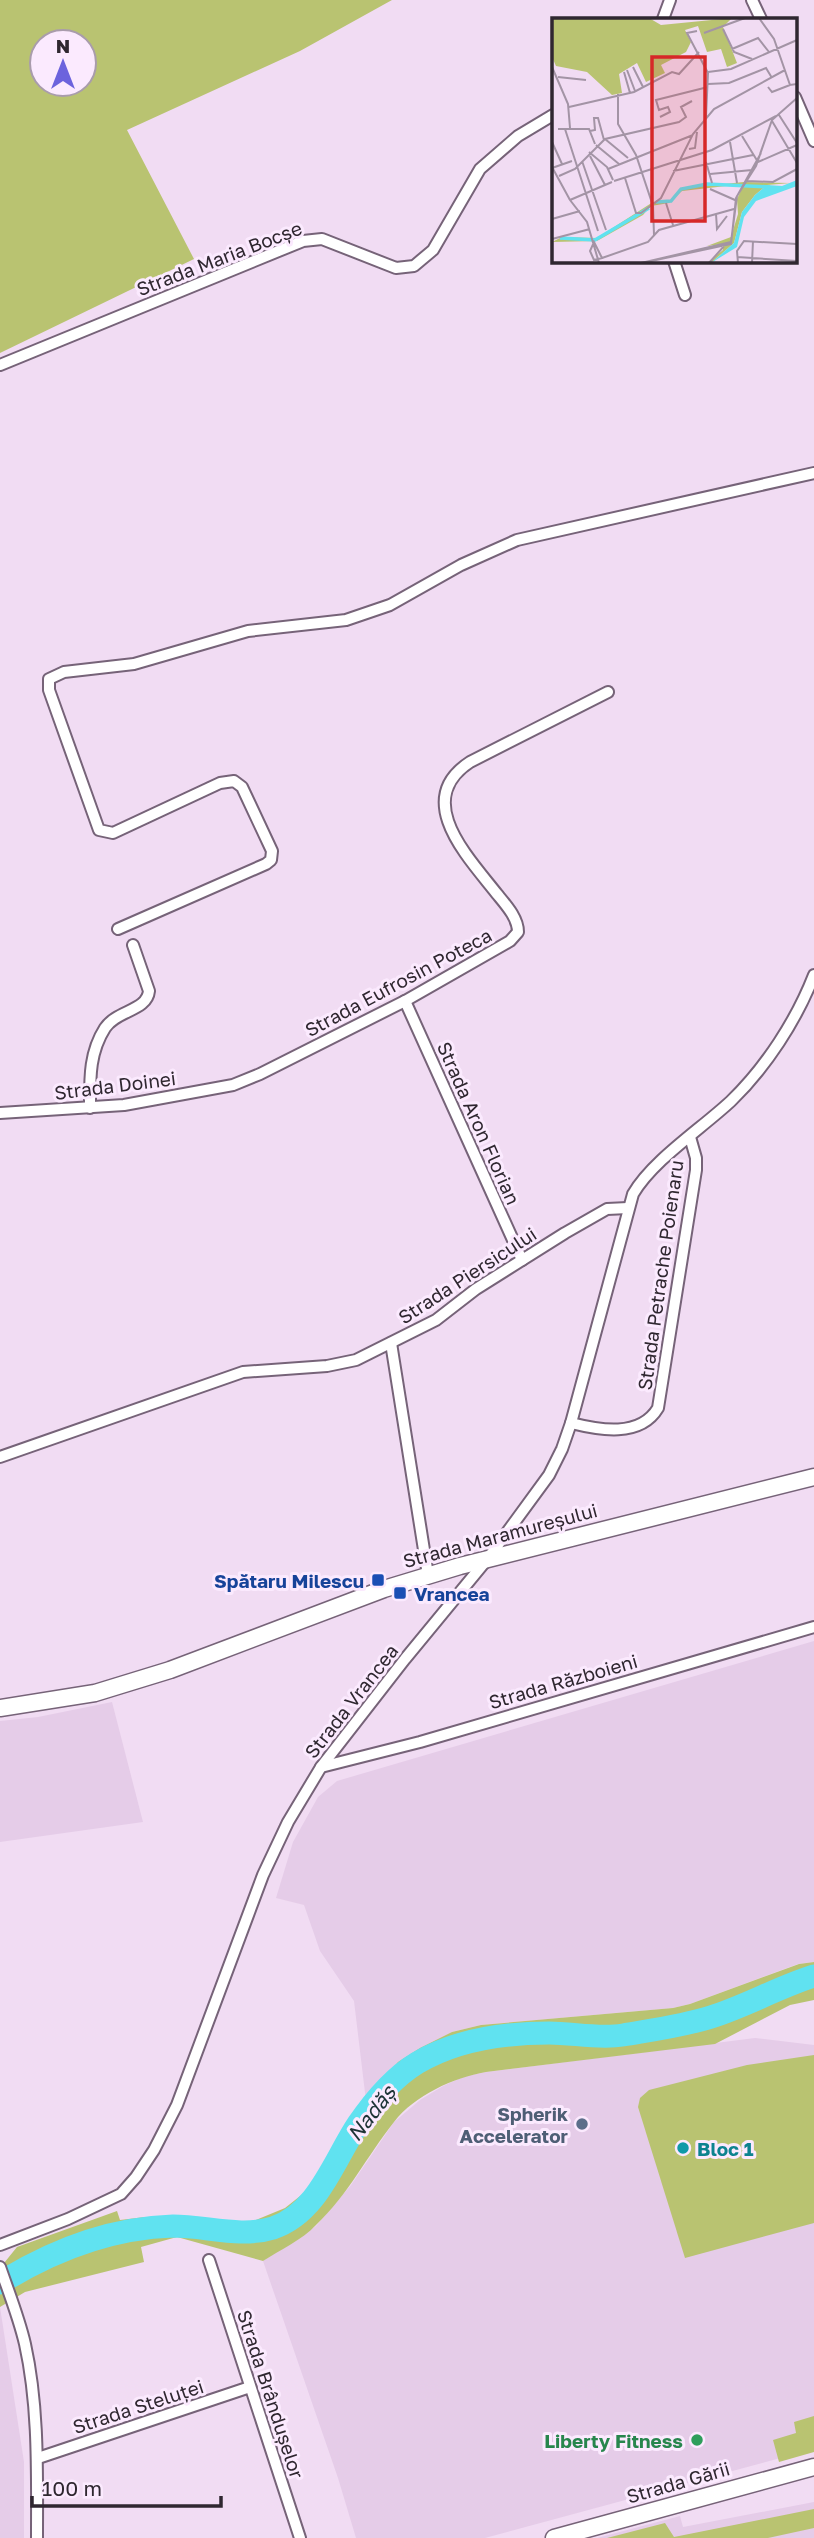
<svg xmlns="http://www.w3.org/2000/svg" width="814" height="2538" viewBox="0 0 814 2538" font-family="'Golos Text',sans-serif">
<rect width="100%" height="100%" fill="#f1dcf3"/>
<g fill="#e5cce8">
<path d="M 814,1641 L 814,1962 L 798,1964 L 690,2004 L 673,2008 L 481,2025 L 452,2032 L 382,2080 L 366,2101 L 354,2001 L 320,1951 L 304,1905 L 276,1898 L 293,1842 L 318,1797 L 337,1781 Z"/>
<path d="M 112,1702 L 143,1822 L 0,1842 L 0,1721 L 38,1717 Z"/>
<path d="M 755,2038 L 814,2045 L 814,2449 L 485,2538 L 356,2538 L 338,2478 L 263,2261 L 316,2226 L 351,2185 L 394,2122 L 420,2100 L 443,2086 L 465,2076 L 486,2072 Z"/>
<path d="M 0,2307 L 24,2462 L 24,2538 L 0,2538 Z"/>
<path d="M 814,2502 L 814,2538 L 597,2538 L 680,2516 L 683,2527 Z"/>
</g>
<g fill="#b9c371" fill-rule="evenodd">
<path d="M 0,0 L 392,0 L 300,51 L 127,130 L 194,259 L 0,353 ZM 42,42 L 84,42 L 84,84 L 42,84 Z"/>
<path d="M 814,1962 L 814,2000 L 790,2005 L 715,2044 L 486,2072 C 453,2078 415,2095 394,2122 C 367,2156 348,2195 316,2225 C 302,2240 280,2250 263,2261 L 177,2237 L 141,2247 L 144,2262 L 25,2292 L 0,2307 L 0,2268 L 17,2247 L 117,2211 L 120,2220 L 145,2217 L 251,2222 L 285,2208 L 314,2185 L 366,2101 L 398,2062 L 420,2048 L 452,2032 L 481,2025 L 673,2008 L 690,2004 L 799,1964 Z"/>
<path d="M 814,2055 L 814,2223 L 685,2258 L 638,2107 L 640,2098 L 649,2090 L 747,2065 Z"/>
<path d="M 814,2416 L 814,2452 L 779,2462 L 773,2440 L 796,2433 L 794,2422 Z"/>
<path d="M 814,2509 L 814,2528 L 768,2538 L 607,2538 L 665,2523 L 674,2537 Z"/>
</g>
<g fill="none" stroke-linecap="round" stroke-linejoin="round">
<path stroke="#60e2f0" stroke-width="23" d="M 0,2283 C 53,2250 110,2228 173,2226 C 206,2226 241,2238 273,2228 C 318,2213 334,2160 358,2124 C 373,2102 394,2077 417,2063 C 455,2040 505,2033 549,2033 C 573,2033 599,2039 623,2035 C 652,2030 683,2026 711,2017 C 746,2006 779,1987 814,1976"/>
<defs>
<g id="street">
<path d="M 752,0 L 761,19"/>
<path d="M 663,19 L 670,0"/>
<path d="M 795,97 L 814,141"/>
<path d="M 674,261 L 685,295"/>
<path d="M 0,365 L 303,241 L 322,239 L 396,268 L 414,266 L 433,250 L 480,169 L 518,136 L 553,115"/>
<path d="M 118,929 L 266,864 L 271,860 L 272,851 L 242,787 L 234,781 L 220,783 L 113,833 L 99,830 L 49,690 L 49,679 L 64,672 L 134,664 L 248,631 L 346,620 L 390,605 L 461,565 L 517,540 L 814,473"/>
<path d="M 405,1001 L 522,1260"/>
<path d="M 90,1108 C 90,1079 89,1053 105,1028 C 117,1010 147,1011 149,991 L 133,945"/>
<path d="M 0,1113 L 124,1105 L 233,1085 L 260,1074 L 405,1001 L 510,941 L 518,932 C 518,918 506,905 497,894 C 468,857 412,800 470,762 L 608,692"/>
<path d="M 391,1343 L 428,1575"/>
<path d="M 571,1423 C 599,1430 640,1438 658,1408 L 696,1170 L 696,1158 L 690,1137"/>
<path d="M 0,1457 L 243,1372 L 327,1366 L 356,1360 L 436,1320 L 476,1289 L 565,1233 L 607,1209 L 628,1208"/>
<path d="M 321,1767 L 420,1742 L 814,1627"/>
<path d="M 0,2245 L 68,2219 L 121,2194 L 136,2177 L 154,2150 L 177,2105 L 263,1875 L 288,1822 L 321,1767 L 405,1659 L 489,1557 L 549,1475 L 562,1449 L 571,1423 L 633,1194 C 653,1160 701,1129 731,1101 C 766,1067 796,1021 814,975"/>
<path d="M 209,2260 L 300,2538"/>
<path d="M 0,2267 C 9,2293 19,2318 25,2344 C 39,2407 37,2474 37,2538"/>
<path d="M 38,2458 L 250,2387"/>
</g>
<g id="secondary">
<path d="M 0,1708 L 95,1693 L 170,1670 L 384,1589 L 460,1566 L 814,1477"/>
<path d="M 554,2538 L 814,2467"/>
</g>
</defs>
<use href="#street" stroke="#766378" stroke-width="14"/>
<use href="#secondary" stroke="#766378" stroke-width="19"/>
<use href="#street" stroke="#fff" stroke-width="10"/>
<use href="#secondary" stroke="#fff" stroke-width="16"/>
</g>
<g fill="#1a4fb4" stroke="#fbeafe" stroke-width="2.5">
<rect x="371" y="1573" width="14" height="14" rx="3.5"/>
<rect x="393" y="1586" width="14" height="14" rx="3.5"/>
</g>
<circle fill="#5c6f8a" stroke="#fbeafe" stroke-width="2.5" cx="582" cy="2124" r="7"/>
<circle fill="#0f9aa8" stroke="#fbeafe" stroke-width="2.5" cx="683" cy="2148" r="7"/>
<circle fill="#2e9e5b" stroke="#fbeafe" stroke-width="2.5" cx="697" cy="2440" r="7"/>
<g text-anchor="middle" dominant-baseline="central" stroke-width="6" stroke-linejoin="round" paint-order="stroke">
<g font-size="19" fill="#2f2730" stroke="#fbeafe">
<text transform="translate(219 258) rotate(-21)">Strada Maria Bocșe</text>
<text transform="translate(398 982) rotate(-28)">Strada Eufrosin Poteca</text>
<text transform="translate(115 1085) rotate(-7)">Strada Doinei</text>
<text transform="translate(479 1123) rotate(66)">Strada Aron Florian</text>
<text transform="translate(467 1275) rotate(-33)">Strada Piersicului</text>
<text transform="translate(660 1275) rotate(-82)">Strada Petrache Poienaru</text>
<text transform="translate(500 1535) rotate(-15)">Strada Maramureșului</text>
<text transform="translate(563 1681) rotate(-16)">Strada Războieni</text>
<text transform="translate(351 1701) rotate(-52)">Strada Vrancea</text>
<text transform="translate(271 2394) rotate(72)">Strada Brândușelor</text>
<text transform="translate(138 2406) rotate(-18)">Strada Steluței</text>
<text transform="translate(678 2482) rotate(-16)">Strada Gării</text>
</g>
<g font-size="19" font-weight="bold" fill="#164399" stroke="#fbeafe" text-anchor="end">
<text x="364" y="1580">Spătaru Milescu</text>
<text x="414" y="1593" text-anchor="start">Vrancea</text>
</g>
<g font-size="19" font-weight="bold" fill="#4e5e75" stroke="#fbeafe" text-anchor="end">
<text x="568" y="2113">Spherik<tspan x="568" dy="22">Accelerator</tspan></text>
</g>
<g font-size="19" font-weight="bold" fill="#0d838f" stroke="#fbeafe" text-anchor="start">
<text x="697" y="2148">Bloc 1</text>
</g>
<g font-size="19" font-weight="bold" fill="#27864d" stroke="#fbeafe" text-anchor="end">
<text x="683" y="2440">Liberty Fitness</text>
</g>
<g font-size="21" font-style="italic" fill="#1d3436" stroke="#fbeafe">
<text transform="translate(371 2113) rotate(-52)">Nadăș</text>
</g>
</g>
<g transform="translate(552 18)">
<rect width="245" height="245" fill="#f1dcf3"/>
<path d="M 0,0 L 97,0 L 109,7 L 180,0 L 171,9 L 185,45 L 175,49 L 169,31 L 155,34 L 146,8 L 133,12 L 139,24 L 134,34 L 109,47 L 113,55 L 94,64 L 85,45 L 67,56 L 70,75 L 60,77 L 35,54 L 4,48 L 0,39 ZM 192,164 L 239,165 L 215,167 L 203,177 L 190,194 L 182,225 L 159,245 L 155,245 L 171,232 L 171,226 L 155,228 L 179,219 L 186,196 L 185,181 L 192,166 L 130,173 L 117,185 L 99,188 L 91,197 L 45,223 L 0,224 L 10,219 L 45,220 L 101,184 L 119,182 L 130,170 Z" fill="#b9c371"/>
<path d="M 245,162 L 245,168 L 204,183 L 192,199 L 185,229 L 159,245 L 182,225 L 190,194 L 203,177 L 215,167 L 230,168 Z" fill="#60e2f0"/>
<path fill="none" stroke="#60e2f0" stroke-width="3.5" d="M 104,184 L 119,183 L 129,171 L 155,166 L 218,169M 8,220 L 43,222 L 97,190"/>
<path fill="none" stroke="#a394a5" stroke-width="2" d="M 207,0 L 222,21 L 238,67 L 245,66M 171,11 L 182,34 L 200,41M 145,13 L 135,15 L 156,55 L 154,99M 152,15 L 193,0M 180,31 L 206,20 L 217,34M 0,49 L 16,86 L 18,110M 81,49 L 91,69M 75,52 L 83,73M 72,54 L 78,75M 156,54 L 179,51 L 245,22M 6,59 L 34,62M 156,66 L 177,65 L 214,50 L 220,60M 216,69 L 220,74 L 238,67M 66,76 L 66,106 L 84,137 L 101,188 L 102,217M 17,89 L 82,74 L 120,54 L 127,56 L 147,34M 227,97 L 245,125M 108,99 L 118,94 L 116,89 L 107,92 L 104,82 L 156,69M 220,103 L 245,145M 6,111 L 37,111 L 43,126M 13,111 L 46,213M 38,113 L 43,112 L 42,100 L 46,100 L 52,122M 190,118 L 206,144 L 245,127M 53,121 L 76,140M 0,124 L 10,146M 178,124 L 185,165M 44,127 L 67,146M 137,131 L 143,130 L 145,114M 37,134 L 55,149 L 61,162M 208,136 L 220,102 L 245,80M 38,138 L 53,167M 30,143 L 54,212M 154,144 L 160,165M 0,149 L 18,182M 0,150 L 20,143M 56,151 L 141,117M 121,153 L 201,137M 158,156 L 200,152M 7,158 L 23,151 L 53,121 L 127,104 L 134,99 L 129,89 L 140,83M 73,160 L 84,195 L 89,195 L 109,180 L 141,116 L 162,91 L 233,52M 62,163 L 160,132 L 224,98M 195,163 L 221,164 L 245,151M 158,171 L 183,182M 114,185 L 121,207M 164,196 L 165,211 L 175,198M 0,201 L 28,193M 0,221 L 38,211M 42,224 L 50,240 L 42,242 L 38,233 ZM 185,239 L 245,243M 50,240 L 96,224 L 107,212 L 182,191M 47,245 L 35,204 L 18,182 L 60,164M 89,245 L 179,224 L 185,178 L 204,148 L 220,102 L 245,80M 90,245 L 179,226 L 184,180 L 209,135M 157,245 L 173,227M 186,245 L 185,233 L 192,223 L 245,226M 200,245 L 201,223"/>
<path fill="#d62828" fill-opacity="0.15" stroke="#d62828" stroke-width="3.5" d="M 100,39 L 153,39 L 153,203 L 100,203 Z"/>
<rect width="245" height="245" fill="none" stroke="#2f2730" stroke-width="3.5"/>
</g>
<g transform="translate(63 63)"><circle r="33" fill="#fbeafe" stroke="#a99cac" stroke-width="2"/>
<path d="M0-5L12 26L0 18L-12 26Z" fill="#6c63dd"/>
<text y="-10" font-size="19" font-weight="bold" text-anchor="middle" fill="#2f2730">N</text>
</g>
<path d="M32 2496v10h189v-10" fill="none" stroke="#2f2730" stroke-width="3.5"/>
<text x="42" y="2496" font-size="21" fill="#2f2730" stroke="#fbeafe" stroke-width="5" paint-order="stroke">100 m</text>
</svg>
